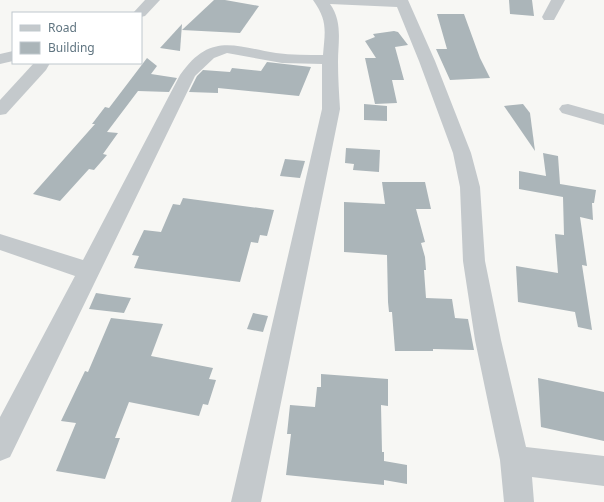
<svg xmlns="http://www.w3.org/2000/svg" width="604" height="502" viewBox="0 0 604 502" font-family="'Noto Sans',sans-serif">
<rect width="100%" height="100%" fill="#f7f7f4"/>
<g fill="#abb5b9">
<path d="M 214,0 L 225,0 L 259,6 L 240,33 L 182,30 Z"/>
<path d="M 509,0 L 532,0 L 534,16 L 510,14 Z"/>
<path d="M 437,14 L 464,14 L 480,58 L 490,78 L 450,80 L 436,49 L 447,49 Z"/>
<path d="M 182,24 L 180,51 L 160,48 Z"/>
<path d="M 394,31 L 398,32 L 408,45 L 395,47 L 404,80 L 392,80 L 397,103 L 375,104 L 365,58 L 376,58 L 365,41 L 375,37 L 373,34 Z"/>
<path d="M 147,58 L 157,66 L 151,74 L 177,78 L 169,92 L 138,91 L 107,132 L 118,133 L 103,154 L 107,155 L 94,170 L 89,169 L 60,201 L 33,194 L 95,124 L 92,124 L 105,107 L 109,108 Z"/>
<path d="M 267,62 L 311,67 L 299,96 L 218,88 L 218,93 L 189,92 L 197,76 L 203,70 L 230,72 L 232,68 L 261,71 Z"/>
<path d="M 364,104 L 387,106 L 387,121 L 364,120 Z"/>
<path d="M 523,104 L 530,113 L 535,151 L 504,106 Z"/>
<path d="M 346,148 L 380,150 L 379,172 L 353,170 L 354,164 L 345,163 Z"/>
<path d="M 543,153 L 558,156 L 560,184 L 596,190 L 594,203 L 592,203 L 593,220 L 580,217 L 587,266 L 582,265 L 592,330 L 578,327 L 575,312 L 518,302 L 516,266 L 558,273 L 555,234 L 564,235 L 563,197 L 519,189 L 519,171 L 546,176 Z"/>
<path d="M 285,159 L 305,161 L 300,178 L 280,176 Z"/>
<path d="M 382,182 L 425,182 L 431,209 L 416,209 L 425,242 L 421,243 L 425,257 L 426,270 L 424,270 L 426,298 L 452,299 L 455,318 L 468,319 L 474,350 L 433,349 L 433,351 L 395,351 L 392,312 L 389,312 L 388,302 L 387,255 L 344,252 L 344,202 L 385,204 Z"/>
<path d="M 183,198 L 274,210 L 267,236 L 260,235 L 258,243 L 251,242 L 240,282 L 134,268 L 139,256 L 132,255 L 144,230 L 161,232 L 173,204 L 180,205 Z"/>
<path d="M 96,293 L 109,295 L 131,298 L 124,313 L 89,309 Z"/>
<path d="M 253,313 L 268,316 L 263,332 L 247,329 Z"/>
<path d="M 111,318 L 163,324 L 151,356 L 213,368 L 209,379 L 216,380 L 208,405 L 203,404 L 199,416 L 129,402 L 115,438 L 120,438 L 105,479 L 56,471 L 76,423 L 61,421 L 85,371 L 88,372 Z"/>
<path d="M 321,374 L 388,379 L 388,406 L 381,405 L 382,452 L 384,452 L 384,461 L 407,465 L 407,484 L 384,480 L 384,485 L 286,475 L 291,434 L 287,434 L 290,405 L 315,407 L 317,387 L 321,387 Z"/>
<path d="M 538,378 L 604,392 L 604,441 L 541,427 Z"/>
</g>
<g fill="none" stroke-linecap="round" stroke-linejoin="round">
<g fill="#c4c9cc" fill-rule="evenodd">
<path d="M 145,0 L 160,0 L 145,16 L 141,17 L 141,13 L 133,13 Z"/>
<path d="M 313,0 L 408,0 L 435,61 L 471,153 L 480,187 L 485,261 L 501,340 L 526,447 L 604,456 L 604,486 L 532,477 L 534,502 L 504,502 L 500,460 L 475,340 L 463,261 L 460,187 L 453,153 L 419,61 L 397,7 L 330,4 C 343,22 338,42 338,62 C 338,78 339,93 340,109 L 261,502 L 231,502 L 322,109 L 322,64 L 282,63 L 227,53 L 214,58 L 195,76 L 10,457 L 0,461 L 0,417 L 75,276 L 0,250 L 0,234 L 83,260 L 180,75 C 210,32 234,46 276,53 C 292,55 307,55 323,55 C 325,31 328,21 313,0 Z"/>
<path d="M 551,0 L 565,0 L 554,20 L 544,20 L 542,17 Z"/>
<path d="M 13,51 L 13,61 L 0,64 L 0,54 Z"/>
<path d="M 34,63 L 50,63 L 46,70 L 6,114 L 0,115 L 0,100 Z"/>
<path d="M 568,104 L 604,114 L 604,125 L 562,113 L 559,109 L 562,105 Z"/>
</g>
</g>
<rect x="12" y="12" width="130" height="52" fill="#ffffff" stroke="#bfc8cd"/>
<rect x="20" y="25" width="20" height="6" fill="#c4c9cc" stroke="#bfc8cd"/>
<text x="48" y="32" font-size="12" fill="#607581">Road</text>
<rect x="20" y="42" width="20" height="12" fill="#abb5b9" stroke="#bfc8cd"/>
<text x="48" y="52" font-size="12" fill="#607581">Building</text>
</svg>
